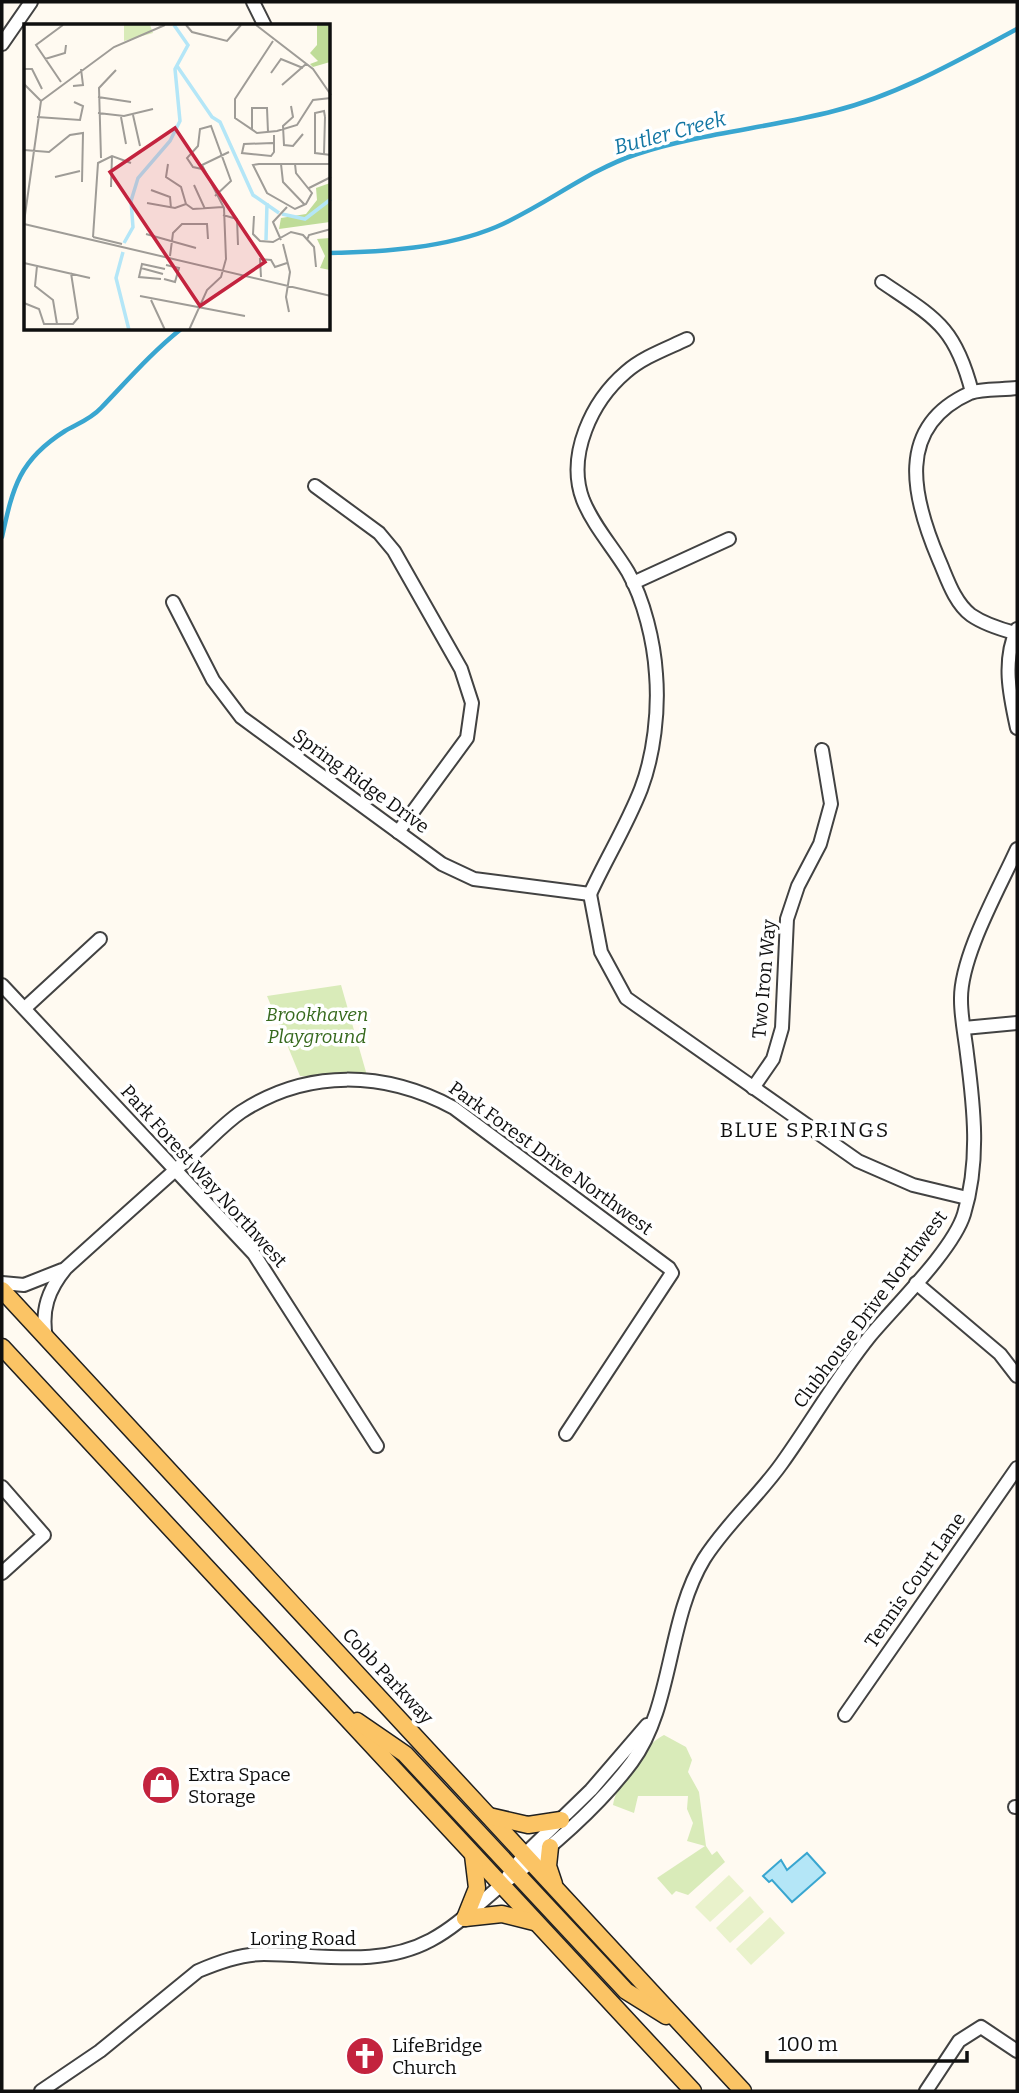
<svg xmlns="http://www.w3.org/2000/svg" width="1019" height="2093" viewBox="0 0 1019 2093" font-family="Bitter,serif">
<rect width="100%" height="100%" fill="#fffaf1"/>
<g fill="#d9ebb9">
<path d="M 341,985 L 368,1079 L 300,1076 L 267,996 Z"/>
<path d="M 664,1735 L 686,1747 L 692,1760 L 688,1772 L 699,1792 L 706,1846 L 712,1855 L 717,1851 L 725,1862 L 688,1895 L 676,1891 L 672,1895 L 657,1878 L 705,1846 L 687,1841 L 693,1823 L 687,1809 L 688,1796 L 638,1796 L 634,1813 L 613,1805 C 617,1781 643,1746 664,1735 Z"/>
</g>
<g fill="#e9f2cb">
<path d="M 729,1875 L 744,1891 L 710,1922 L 695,1907 Z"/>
<path d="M 750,1896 L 764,1912 L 730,1943 L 716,1928 Z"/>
<path d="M 770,1917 L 785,1933 L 751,1965 L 736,1949 Z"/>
</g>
<path fill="#b4e6f7" stroke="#39a6d0" stroke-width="2" d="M 807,1853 L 825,1873 L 792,1902 L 772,1880 L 769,1882 L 763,1876 L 781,1860 L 787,1870 Z"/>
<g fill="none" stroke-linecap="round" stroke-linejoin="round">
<g stroke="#39a6d0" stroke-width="4.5">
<path d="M 329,253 C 383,252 446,248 496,227 C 545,206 586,171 637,154 C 701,133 769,128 834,111 C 898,95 959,60 1017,29"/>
<path d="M 2,537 C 13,487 19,460 65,431 C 77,424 91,419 101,408 C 127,381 151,353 181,329"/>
</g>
<defs>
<g id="minor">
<path d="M 253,2 L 265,26"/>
<path d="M 2,44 L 31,2"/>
<path d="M 882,282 C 935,318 955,326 972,392"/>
<path d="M 315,486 L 379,533 L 394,551 L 461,669 L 472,703 L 467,738 L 398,832"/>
<path d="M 633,583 L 729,539"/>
<path d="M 173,602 L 213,680 L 241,717 L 442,864 L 474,879 L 590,894"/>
<path d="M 1017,629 C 1002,661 1010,696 1017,728"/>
<path d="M 1015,633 C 1000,629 984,624 971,615 C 954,602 947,578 939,560 C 913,499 894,427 970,393 C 982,388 1003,390 1017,388"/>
<path d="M 590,894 C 606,859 627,825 641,789 C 654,755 659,710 656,674 C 654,642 644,600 628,572 C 613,547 594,527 583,500 C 566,455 592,401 626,372 C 643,357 666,349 687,339"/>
<path d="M 590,894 L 601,952 L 626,998 L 858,1161 L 913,1185 L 967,1198"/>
<path d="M 2,985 L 254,1254 L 377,1446"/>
<path d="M 25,1008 L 100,939"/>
<path d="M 964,1028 L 1017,1023"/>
<path d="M 753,1088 L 773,1059 L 782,1028 L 787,919 L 798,886 L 820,844 L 831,804 L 822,750"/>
<path d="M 2,1283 L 24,1285 L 62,1270"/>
<path d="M 916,1283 L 1000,1354 L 1017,1376"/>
<path d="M 46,1338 C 41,1310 48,1290 66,1268 C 107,1231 148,1194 189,1158 C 207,1143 222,1125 241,1112 C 308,1068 385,1071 454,1108 L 669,1268 L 672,1273 L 566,1434"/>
<path d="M 2,1487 L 44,1535 L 2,1573"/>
<path d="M 845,1715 L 1017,1468"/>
<path d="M 1015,1807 L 1017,1807"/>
<path d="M 508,1876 L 524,1855 L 591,1790 L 647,1725"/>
<path d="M 41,2091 L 100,2051 L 198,1971 C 219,1962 241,1954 264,1954 C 320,1954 379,1968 431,1940 C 459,1925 480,1902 504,1883 C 551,1848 597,1809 632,1762 C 673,1706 667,1620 704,1559 C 726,1524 758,1497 782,1463 C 812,1421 837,1377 870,1336 C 895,1306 953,1250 964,1214 C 980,1161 974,1108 967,1054 C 965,1036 961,1018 961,1000 C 960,957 999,889 1017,849"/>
<path d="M 926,2091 L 959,2041 L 981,2027 L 1017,2051"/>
</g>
<g id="major">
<path d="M 2,1290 L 743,2091"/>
<path d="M 2,1347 L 693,2091"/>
<path d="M 357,1721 L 405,1754 L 626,1991 L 666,2016"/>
<path d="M 489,1816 L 528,1825 L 561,1820"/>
<path d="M 550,1847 L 548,1866 L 554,1884"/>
<path d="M 465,1918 L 502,1914 L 534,1922"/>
<path d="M 465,1918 L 477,1888 L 473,1855"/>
</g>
</defs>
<use href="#minor" stroke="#424242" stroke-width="16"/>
<use href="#major" stroke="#202020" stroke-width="19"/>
<use href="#minor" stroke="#fff" stroke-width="12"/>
<use href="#major" stroke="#fbc465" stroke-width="16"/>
</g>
<defs>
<symbol id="shop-disc" viewBox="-11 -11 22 22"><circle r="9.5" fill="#c3233e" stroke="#fff"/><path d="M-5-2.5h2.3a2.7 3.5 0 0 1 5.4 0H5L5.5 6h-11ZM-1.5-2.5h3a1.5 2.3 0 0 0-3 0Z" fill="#fff"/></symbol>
<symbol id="church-disc" viewBox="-11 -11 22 22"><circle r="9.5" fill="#c3233e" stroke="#fff"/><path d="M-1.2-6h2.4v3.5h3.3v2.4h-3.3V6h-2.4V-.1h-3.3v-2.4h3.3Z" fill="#fff"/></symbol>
</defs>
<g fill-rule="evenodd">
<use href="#shop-disc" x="139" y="1763" width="44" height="44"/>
<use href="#church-disc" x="343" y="2034" width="44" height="44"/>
</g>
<g text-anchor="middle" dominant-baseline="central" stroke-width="7" stroke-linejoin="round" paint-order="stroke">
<g font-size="19" fill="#0f0f0f" stroke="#fff">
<text transform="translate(361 781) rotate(36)">Spring Ridge Drive</text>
<text transform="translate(764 979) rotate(-85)">Two Iron Way</text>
<text transform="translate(551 1158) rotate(36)">Park Forest Drive Northwest</text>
<text transform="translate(204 1176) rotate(48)">Park Forest Way Northwest</text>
<text transform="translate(870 1309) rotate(-53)">Clubhouse Drive Northwest</text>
<text transform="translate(915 1580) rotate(-55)">Tennis Court Lane</text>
<text transform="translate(388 1676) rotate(47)">Cobb Parkway</text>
<text x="303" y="1938">Loring Road</text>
</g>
<g font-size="19" font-style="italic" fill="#36691d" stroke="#fff">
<text x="317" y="1014">Brookhaven<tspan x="317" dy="22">Playground</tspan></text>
</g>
<g font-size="19" fill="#0f0f0f" stroke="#fff" text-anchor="start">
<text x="188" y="1774">Extra Space<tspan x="188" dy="22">Storage</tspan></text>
<text x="392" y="2045">LifeBridge<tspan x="392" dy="22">Church</tspan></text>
</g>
<g font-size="21" font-style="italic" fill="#1477a4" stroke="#fff">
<text transform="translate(670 133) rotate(-15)">Butler Creek</text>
</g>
<g font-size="21" letter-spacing="2" fill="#0f0f0f" stroke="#fff">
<text x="805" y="1130">BLUE SPRINGS</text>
</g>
</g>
<g transform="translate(24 24)">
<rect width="306" height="306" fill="#fffaf1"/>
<path d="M 100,1 L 126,1 L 129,9 L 100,17 Z" fill="#d9ebb9"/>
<path d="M 293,1 L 306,1 L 306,38 L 289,43 L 286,40 L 294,37 L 286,29 L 293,21 ZM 306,159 L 306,198 L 255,205 L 257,194 L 282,190 L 293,176 L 292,164 ZM 306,214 L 307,214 L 306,246 L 296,244 L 301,232 L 293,215 Z" fill="#bfdc98"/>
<path fill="none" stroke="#b4e6f7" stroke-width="3.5" d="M 153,42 L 188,93 L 196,98 L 229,171 L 255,189M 258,190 L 281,195 L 307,175M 242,216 L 243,179M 100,219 L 109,203 L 107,177 L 114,154 L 146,117 L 156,97 L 151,45 L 164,21 L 150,1M 99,228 L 92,254 L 105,306"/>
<path fill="none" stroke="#9f9c97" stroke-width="2" d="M 162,1 L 168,8 L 203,17 L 217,1M 232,1 L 289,45 L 307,71M 249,17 L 211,75 L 211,94 L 233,109 L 253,107 L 273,101 L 289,76 L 307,74M 21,35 L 41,29 L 42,21M 0,45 L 8,45 L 18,65M 247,49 L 257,35 L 279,44M 37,58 L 12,21 L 39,1M 0,60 L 17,77M 258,61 L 282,40M 49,62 L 59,61 L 57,45M 74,73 L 107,78M 17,77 L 90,23 L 141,1M 267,82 L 269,93 L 259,102 L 260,121 L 269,122 L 279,110M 74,89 L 100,92 L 129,85M 109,91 L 116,122M 13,93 L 56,96 L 59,82 L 50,78M 97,93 L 102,120M 301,93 L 300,87 L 291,89 L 291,129 L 307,131M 228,106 L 228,84 L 243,84 L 244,108M 249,119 L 220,120 L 218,129 L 247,132 L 250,128 L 250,111M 0,126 L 25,128 L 46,111 L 59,109 L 58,158M 300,130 L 301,93M 77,134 L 75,64 L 92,46M 144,140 L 142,153 L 157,163 L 162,180M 257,140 L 259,158 L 281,181M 271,140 L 272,149 L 288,169 L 282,180 L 271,185 L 243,169 L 229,141 L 235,140 L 307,140M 178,145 L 169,143 L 163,134 L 174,122 L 176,105 L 187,102 L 207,157 L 191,172M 31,153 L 56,147M 170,161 L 181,185M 87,163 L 88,132M 285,164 L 307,153M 127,166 L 146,173 L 147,184M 123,179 L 151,184 L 162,180M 162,180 L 169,185 L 199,183M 199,191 L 213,195 L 214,221M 230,192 L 229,210 L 236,217 L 249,218 L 267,208 L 279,211 L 290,223 L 292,243M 0,198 L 17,77M 0,200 L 307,272M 122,210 L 172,224M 69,213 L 74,139 L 88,132 L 107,139M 69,213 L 98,220M 257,216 L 249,198 L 263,183M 283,216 L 285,211 L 307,205M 259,220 L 266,248 L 262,273 L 265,288M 146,232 L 149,209 L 158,200 L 183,200 L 184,215M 0,239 L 66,254M 13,242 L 11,262 L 29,276 L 33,300M 117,244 L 139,250M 237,253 L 236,235 L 247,236 L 251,243 L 263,239M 137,255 L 115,253 L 118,240 L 141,245M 140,255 L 151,258 L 155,244 L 142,241M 116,272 L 221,292M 127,276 L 141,306M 0,279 L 15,285 L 20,300 L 49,300 L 54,294 L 47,249M 165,306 L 183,266 L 197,253 L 202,235 L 200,184 L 178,141 L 205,128"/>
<path fill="#c3233e" fill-opacity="0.15" stroke="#c3233e" stroke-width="3.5" d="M 151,104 L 241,238 L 176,282 L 86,148 Z"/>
<rect width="306" height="306" fill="none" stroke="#0f0f0f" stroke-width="3.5"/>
</g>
<rect width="1019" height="2093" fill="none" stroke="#0f0f0f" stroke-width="7"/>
<path d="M767 2051v10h200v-10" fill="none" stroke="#0f0f0f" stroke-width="3.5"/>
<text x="778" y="2051" font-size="21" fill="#0f0f0f" stroke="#ffffff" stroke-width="5" paint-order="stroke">100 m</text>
</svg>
